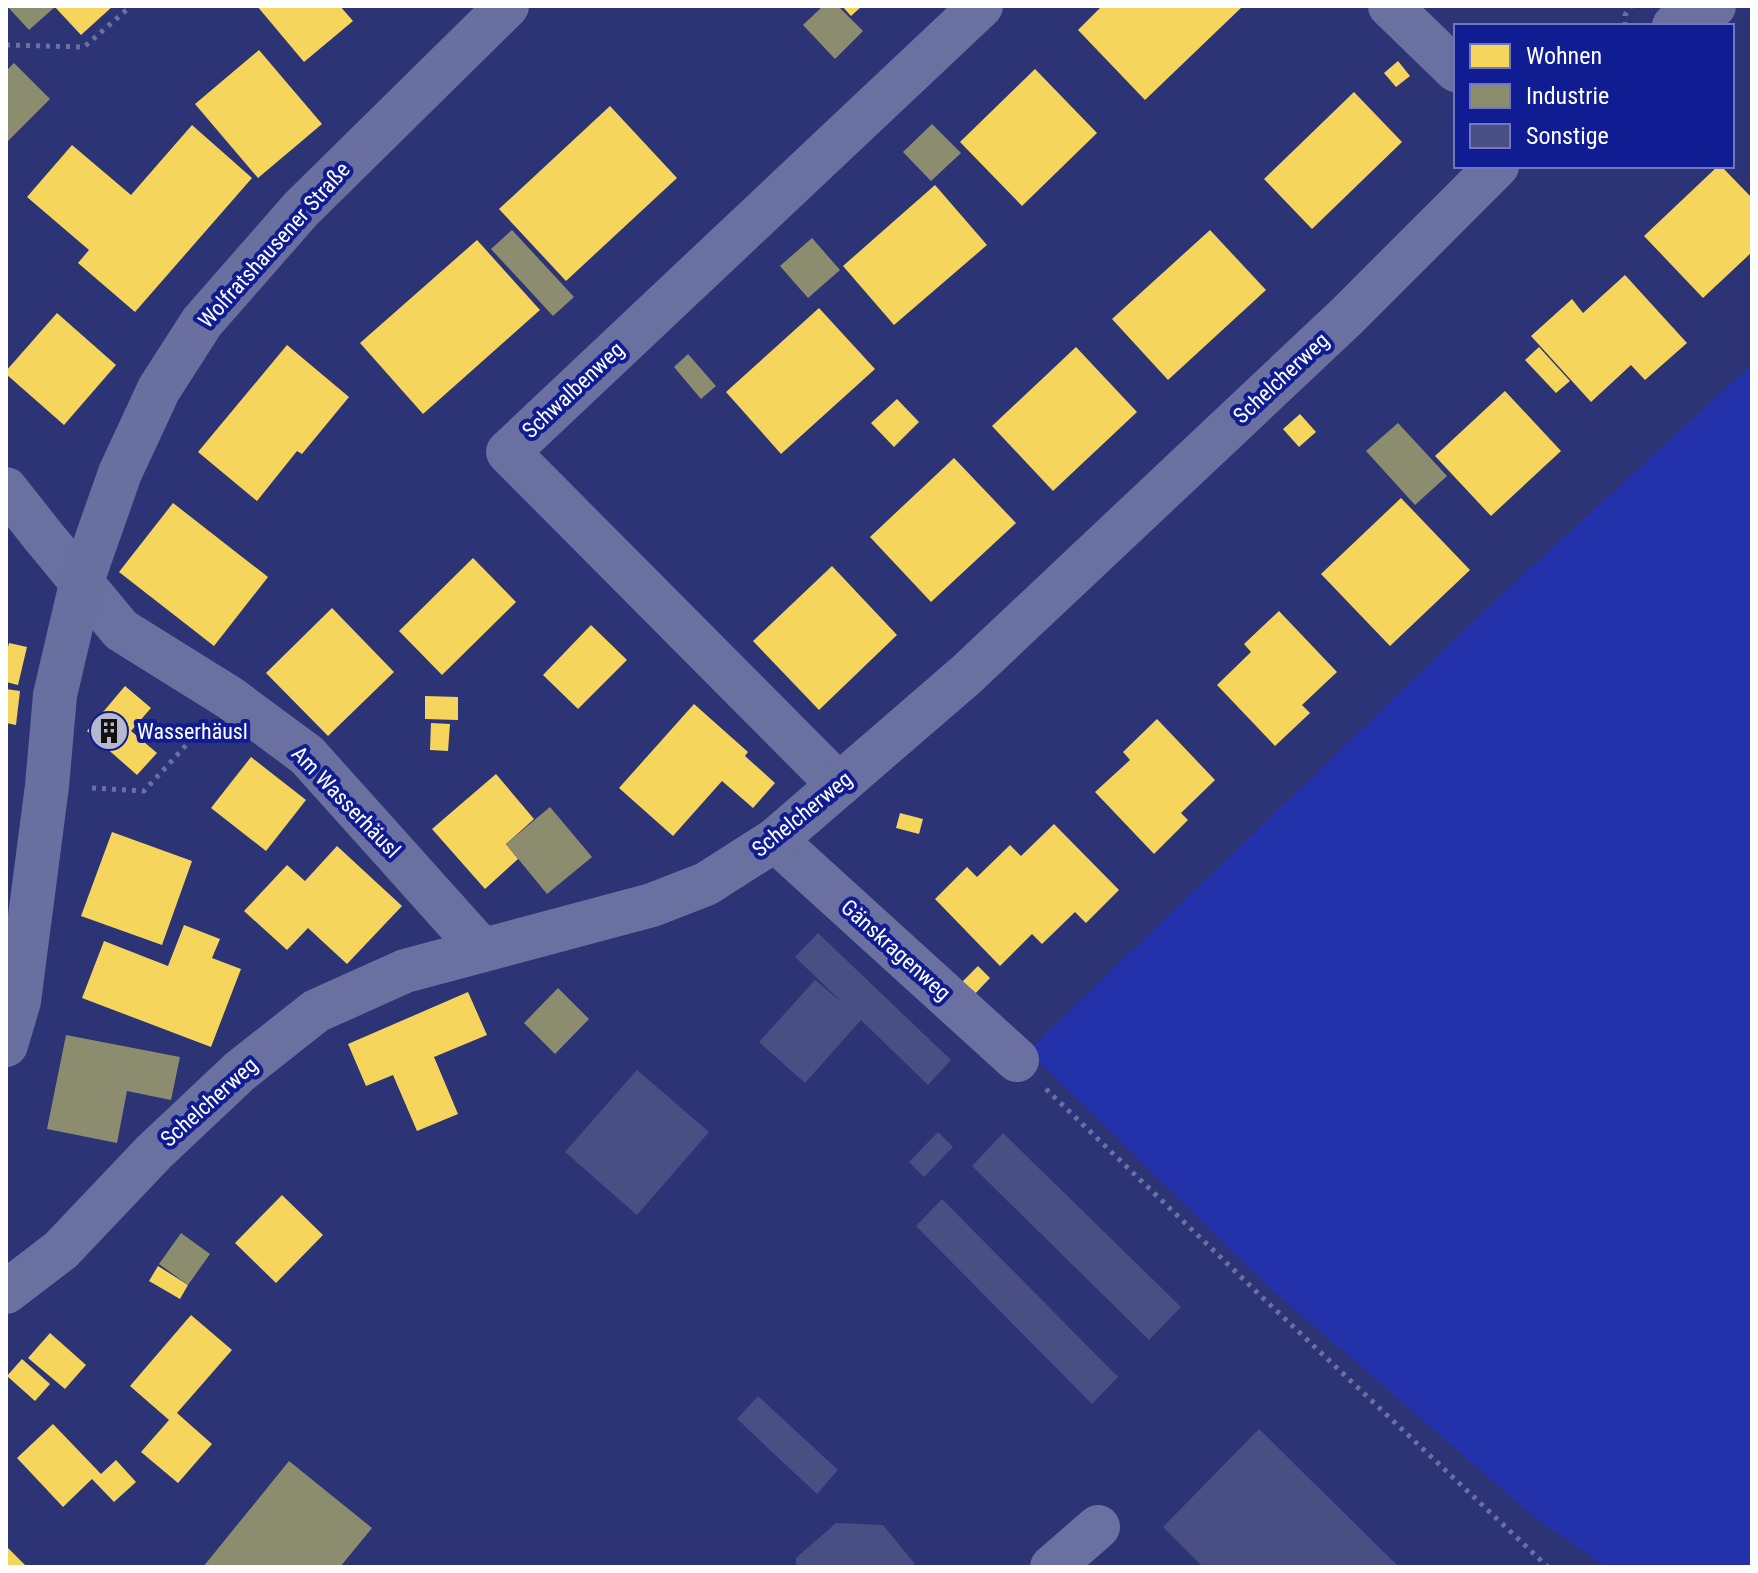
<svg xmlns="http://www.w3.org/2000/svg" width="1758" height="1573" viewBox="0 0 1758 1573" font-family="'Roboto Condensed',sans-serif">
<rect width="100%" height="100%" fill="#2d3475"/>
<path fill="#2331aa" d="M 1752,364 L 1752,1567 L 1607,1567 L 1539,1521 L 1267,1285 L 1028,1051 L 1495,601 Z"/>
<g fill="#f6d55c">
<path d="M 54,6 L 113,6 L 81,35 Z"/>
<path d="M 257,6 L 340,6 L 353,21 L 304,62 Z"/>
<path d="M 842,6 L 862,6 L 851,16 Z"/>
<path d="M 1102,6 L 1243,6 L 1145,100 L 1078,30 Z"/>
<path d="M 259,50 L 322,124 L 258,178 L 195,104 Z"/>
<path d="M 1398,61 L 1410,76 L 1396,87 L 1384,73 Z"/>
<path d="M 1035,69 L 1097,133 L 1022,206 L 960,142 Z"/>
<path d="M 1354,92 L 1402,142 L 1312,229 L 1264,179 Z"/>
<path d="M 610,106 L 677,178 L 566,281 L 499,209 Z"/>
<path d="M 192,125 L 252,178 L 135,312 L 78,263 L 89,250 L 27,197 L 72,145 L 131,195 Z"/>
<path d="M 1718,166 L 1721,166 L 1752,198 L 1752,252 L 1703,298 L 1644,236 Z"/>
<path d="M 935,185 L 987,245 L 894,325 L 843,266 Z"/>
<path d="M 1210,230 L 1266,290 L 1168,380 L 1112,319 Z"/>
<path d="M 477,240 L 540,310 L 423,414 L 360,343 Z"/>
<path d="M 1625,275 L 1687,343 L 1645,380 L 1631,365 L 1591,402 L 1531,336 L 1572,299 L 1583,313 Z"/>
<path d="M 819,308 L 875,369 L 781,454 L 726,392 Z"/>
<path d="M 57,313 L 116,365 L 64,425 L 6,374 L 6,371 Z"/>
<path d="M 287,345 L 349,397 L 302,454 L 297,451 L 257,501 L 198,452 Z"/>
<path d="M 1076,347 L 1137,412 L 1053,491 L 992,426 Z"/>
<path d="M 1539,347 L 1570,381 L 1556,393 L 1525,360 Z"/>
<path d="M 1505,391 L 1561,451 L 1491,516 L 1435,456 Z"/>
<path d="M 897,399 L 919,422 L 894,447 L 871,423 Z"/>
<path d="M 1300,414 L 1316,432 L 1299,447 L 1283,429 Z"/>
<path d="M 954,458 L 1016,523 L 931,602 L 870,537 Z"/>
<path d="M 1401,498 L 1470,570 L 1390,646 L 1321,574 Z"/>
<path d="M 173,503 L 268,577 L 214,646 L 119,572 Z"/>
<path d="M 473,558 L 516,602 L 442,675 L 399,631 Z"/>
<path d="M 832,566 L 897,635 L 819,710 L 753,641 Z"/>
<path d="M 332,608 L 394,672 L 328,736 L 266,673 Z"/>
<path d="M 1279,611 L 1337,672 L 1302,705 L 1310,713 L 1275,746 L 1217,685 L 1251,652 L 1244,644 Z"/>
<path d="M 591,625 L 627,660 L 578,709 L 543,675 Z"/>
<path d="M 9,643 L 27,647 L 18,685 L 6,682 L 6,655 Z"/>
<path d="M 125,686 L 151,708 L 131,731 L 157,753 L 137,775 L 87,731 Z"/>
<path d="M 6,689 L 20,691 L 16,725 L 6,723 Z"/>
<path d="M 425,696 L 458,697 L 458,720 L 425,719 Z"/>
<path d="M 694,704 L 748,752 L 745,756 L 775,783 L 753,808 L 722,781 L 673,836 L 619,788 Z"/>
<path d="M 1157,719 L 1215,780 L 1181,813 L 1188,820 L 1154,854 L 1095,792 L 1130,760 L 1123,752 Z"/>
<path d="M 431,723 L 450,724 L 448,751 L 430,750 Z"/>
<path d="M 251,757 L 306,800 L 266,851 L 211,808 Z"/>
<path d="M 496,774 L 534,819 L 506,844 L 518,859 L 485,889 L 432,829 Z"/>
<path d="M 900,813 L 923,819 L 919,834 L 896,828 Z"/>
<path d="M 1054,824 L 1119,890 L 1086,923 L 1075,912 L 1042,944 L 1032,934 L 1000,966 L 935,899 L 967,867 L 977,877 L 1010,845 L 1021,856 Z"/>
<path d="M 112,832 L 192,861 L 162,945 L 81,916 Z"/>
<path d="M 337,846 L 402,906 L 347,964 L 308,928 L 287,950 L 244,911 L 287,865 L 305,881 Z"/>
<path d="M 184,925 L 220,939 L 212,958 L 241,969 L 211,1047 L 82,998 L 104,941 L 168,966 Z"/>
<path d="M 978,966 L 990,978 L 973,996 L 961,983 Z"/>
<path d="M 468,992 L 487,1035 L 434,1057 L 458,1114 L 417,1131 L 393,1075 L 366,1086 L 348,1044 Z"/>
<path d="M 282,1195 L 323,1235 L 276,1283 L 235,1243 Z"/>
<path d="M 158,1266 L 188,1285 L 180,1299 L 149,1281 Z"/>
<path d="M 191,1315 L 232,1350 L 177,1413 L 212,1444 L 178,1483 L 141,1452 L 169,1420 L 130,1386 Z"/>
<path d="M 50,1333 L 86,1365 L 65,1389 L 28,1358 Z"/>
<path d="M 22,1359 L 50,1384 L 35,1401 L 7,1376 Z"/>
<path d="M 53,1424 L 101,1474 L 116,1460 L 136,1482 L 114,1502 L 92,1479 L 63,1507 L 17,1458 Z"/>
<path d="M 6,1546 L 27,1567 L 6,1567 Z"/>
</g>
<g fill="#8c8c6e">
<path d="M 7,6 L 56,6 L 29,30 Z"/>
<path d="M 823,6 L 838,6 L 863,31 L 835,59 L 803,25 Z"/>
<path d="M 14,63 L 50,99 L 6,143 L 6,71 Z"/>
<path d="M 932,124 L 961,153 L 931,181 L 903,152 Z"/>
<path d="M 512,230 L 574,297 L 553,316 L 491,249 Z"/>
<path d="M 812,238 L 840,270 L 808,298 L 780,266 Z"/>
<path d="M 688,354 L 716,386 L 701,399 L 674,367 Z"/>
<path d="M 1398,423 L 1447,476 L 1415,505 L 1366,451 Z"/>
<path d="M 550,807 L 592,857 L 547,894 L 506,844 Z"/>
<path d="M 558,988 L 589,1019 L 555,1054 L 524,1023 Z"/>
<path d="M 66,1035 L 180,1057 L 171,1100 L 127,1091 L 117,1143 L 47,1129 Z"/>
<path d="M 181,1233 L 210,1254 L 188,1285 L 159,1264 Z"/>
<path d="M 289,1461 L 372,1528 L 340,1567 L 203,1567 Z"/>
</g>
<g fill="#494e83">
<path d="M 818,933 L 951,1060 L 928,1085 L 861,1020 L 805,1083 L 759,1042 L 815,980 L 843,1003 L 795,957 Z"/>
<path d="M 637,1070 L 709,1132 L 637,1215 L 565,1152 Z"/>
<path d="M 938,1132 L 953,1147 L 924,1177 L 909,1162 Z"/>
<path d="M 1003,1133 L 1181,1307 L 1149,1340 L 972,1166 Z"/>
<path d="M 942,1199 L 1118,1377 L 1092,1404 L 916,1226 Z"/>
<path d="M 758,1396 L 838,1470 L 817,1494 L 737,1419 Z"/>
<path d="M 1259,1429 L 1399,1567 L 1203,1567 L 1163,1527 Z"/>
<path d="M 836,1523 L 883,1525 L 914,1563 L 914,1567 L 796,1567 L 796,1558 Z"/>
</g>
<g fill="none" stroke-linecap="round" stroke-linejoin="round">
<g stroke="#6a70a0" stroke-width="5" stroke-dasharray="4 6" stroke-linecap="butt">
<path d="M 1625,26 L 1625,15 L 1631,6"/>
<path d="M 6,45 L 84,47 L 131,6"/>
<path d="M 92,788 L 144,791 L 200,730"/>
<path d="M 1046,1089 L 1265,1300 L 1548,1567"/>
</g>
<g stroke="#6a70a0" stroke-width="44">
<path d="M 1390,6 L 1456,70"/>
<path d="M 1674,26 L 1714,6"/>
<path d="M 6,489 L 43,536 L 121,630 L 230,698 L 307,755 L 482,950"/>
<path d="M 839,785 L 508,452 L 981,6"/>
<path d="M 775,840 L 1017,1060"/>
<path d="M 6,1292 L 61,1250 L 154,1152 L 240,1071 L 316,1011 L 405,971 L 652,905 L 706,884 L 775,840 L 966,675 L 1346,317 L 1497,166"/>
<path d="M 1052,1567 L 1098,1527"/>
</g>
<path stroke="#69709f" stroke-width="44" d="M 6,1045 L 19,1001 L 47,786 L 55,695 L 81,584 L 120,473 L 159,389 L 202,322 L 301,209 L 507,6"/>
</g>
<defs>
<symbol id="building-disc" viewBox="-11 -11 22 22"><circle r="9.5" fill="#b6b8cf" stroke="#101c92"/><path d="M-4-6H4V6H1V3H-1V6H-4ZM-2.5-4.3h1.7v1.8h-1.7ZM.8-4.3h1.7v1.8H.8ZM-2.5-1h1.7V.8h-1.7ZM.8-1h1.7V.8H.8Z" fill="#111"/></symbol>
</defs>
<g fill-rule="evenodd">
<use href="#building-disc" x="87" y="709" width="44" height="44"/>
</g>
<g text-anchor="middle" dominant-baseline="central" stroke-width="8" stroke-linejoin="round" paint-order="stroke">
<g font-size="22" fill="#fff" stroke="#101c92">
<text transform="translate(274 245) rotate(-48)">Wolfratshausener Straße</text>
<text transform="translate(1281 378) rotate(-43)">Schelcherweg</text>
<text transform="translate(573 390) rotate(-43)">Schwalbenweg</text>
<text transform="translate(346 802) rotate(46)">Am Wasserhäusl</text>
<text transform="translate(802 814) rotate(-39)">Schelcherweg</text>
<text transform="translate(896 950) rotate(42)">Gänskragenweg</text>
<text transform="translate(209 1102) rotate(-42)">Schelcherweg</text>
</g>
<g font-size="22" fill="#fff" stroke="#101c92" text-anchor="start">
<text x="137" y="731">Wasserhäusl</text>
</g>
</g>
<rect width="1758" height="1573" fill="none" stroke="#ffffff" stroke-width="16"/>
<rect x="1454" y="24" width="280" height="144" fill="#101c92" stroke="#7077be" stroke-width="2"/>
<rect x="1470" y="44" width="40" height="24" fill="#f6d55c" stroke="#7077be" stroke-width="2"/>
<text x="1526" y="64" font-size="24" fill="#ffffff">Wohnen</text>
<rect x="1470" y="84" width="40" height="24" fill="#8c8c6e" stroke="#7077be" stroke-width="2"/>
<text x="1526" y="104" font-size="24" fill="#ffffff">Industrie</text>
<rect x="1470" y="124" width="40" height="24" fill="#494e83" stroke="#7077be" stroke-width="2"/>
<text x="1526" y="144" font-size="24" fill="#ffffff">Sonstige</text>
</svg>
